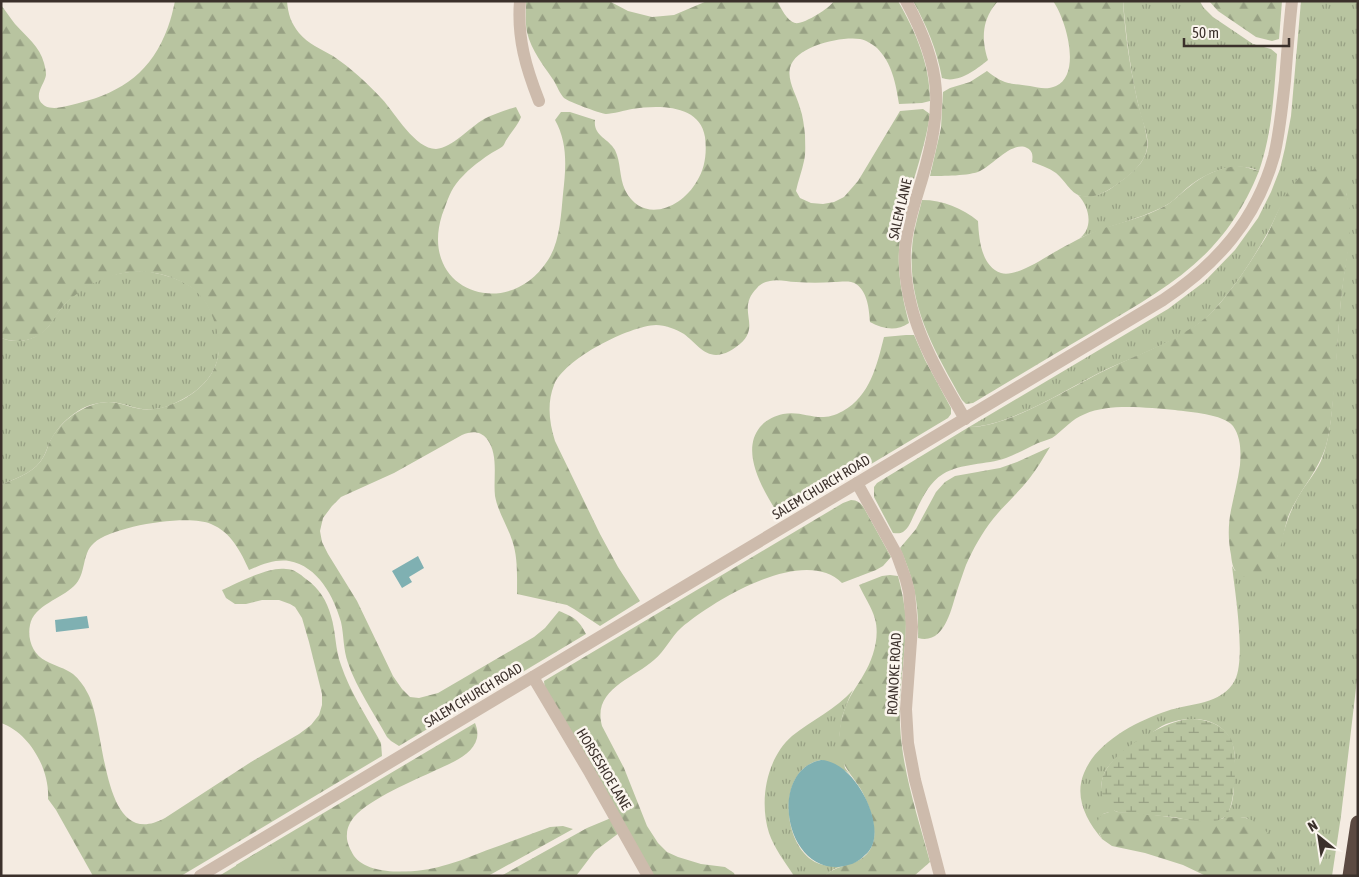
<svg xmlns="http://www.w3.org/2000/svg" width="1359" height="877" viewBox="0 0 1359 877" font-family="'Asap Condensed',sans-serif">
<defs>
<pattern id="grass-tufts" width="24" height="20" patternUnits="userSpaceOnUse" patternTransform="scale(1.25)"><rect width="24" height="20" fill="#b8c4a0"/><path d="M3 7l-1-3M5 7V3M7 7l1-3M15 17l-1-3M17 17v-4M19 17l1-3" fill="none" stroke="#97a083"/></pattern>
<pattern id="forest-firs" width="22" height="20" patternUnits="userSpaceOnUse" patternTransform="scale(1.25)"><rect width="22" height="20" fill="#b8c4a0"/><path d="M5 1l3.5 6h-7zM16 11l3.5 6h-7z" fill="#97a083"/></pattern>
<pattern id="wetland-marsh" width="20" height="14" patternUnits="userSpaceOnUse" patternTransform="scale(1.25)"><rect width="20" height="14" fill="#b8c4a0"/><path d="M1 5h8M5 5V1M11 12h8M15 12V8" fill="none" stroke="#97a083"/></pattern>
</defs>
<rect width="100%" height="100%" fill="#f4ebe1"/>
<g fill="url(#grass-tufts)">
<path d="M 1123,1 L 1200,1 L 1203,7 L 1213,17 L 1253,44 L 1271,49 L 1277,54 C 1274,93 1272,134 1259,171 C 1235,160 1206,172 1187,188 C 1179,195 1173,202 1163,207 C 1137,220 1107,226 1080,238 C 1094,227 1089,206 1078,195 C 1092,199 1106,193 1117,184 C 1128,176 1141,167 1146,153 C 1151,139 1143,125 1140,112 C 1137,99 1134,87 1132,74 C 1128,50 1125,26 1123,1 Z"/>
<path d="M 1301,1 L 1358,1 L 1358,671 L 1341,816 L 1332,876 L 1275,876 L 1275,852 L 1247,818 L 1239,817 L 1222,819 C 1235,810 1234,788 1234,773 C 1234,763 1236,752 1232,743 C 1222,716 1189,715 1166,724 C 1155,729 1145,739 1135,746 C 1123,754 1107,762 1103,777 C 1098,791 1107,800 1115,811 L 1118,812 L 1109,812 L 1103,814 L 1099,833 L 1102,839 C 1086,820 1074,797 1084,773 C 1096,742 1137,721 1167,711 C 1190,703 1222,705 1235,680 C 1246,658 1235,592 1232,566 L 1235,571 L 1277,557 C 1282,539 1286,520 1295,503 C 1302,488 1314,476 1321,461 C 1331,437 1332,408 1334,382 C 1337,355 1338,327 1341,299 C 1344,264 1355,229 1346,193 L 1298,179 C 1284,196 1278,213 1268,232 C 1253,259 1235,287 1214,310 C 1189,338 1139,354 1105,370 C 1068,388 1009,427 969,427 L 1168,309 L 1204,282 L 1235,250 L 1258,218 L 1271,192 L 1280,169 L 1285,148 L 1291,116 Z"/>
<path d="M 144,271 C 164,274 192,281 204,299 C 229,337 225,377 183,399 C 174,404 165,408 155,409 C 140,411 132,406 118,403 C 105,400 89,404 78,411 C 67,418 58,427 52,438 C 47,446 46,455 40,462 C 31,474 14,479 1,485 L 1,338 C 16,344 33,341 45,330 C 49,327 51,322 54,318 C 62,306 72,295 84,288 C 105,275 120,272 144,271 Z"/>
<path d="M 853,690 L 849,698 L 842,717 L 839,738 L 845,768 L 851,776 L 847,772 L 821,760 C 777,768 781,844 815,862 C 823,866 833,867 842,866 L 834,869 L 825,876 L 794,876 C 785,862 774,848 769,833 C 759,801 766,759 792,736 C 812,720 836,709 853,690 Z"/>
</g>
<g fill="url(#forest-firs)">
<path d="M 175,1 L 287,1 C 288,14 291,23 299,33 C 308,44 321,49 333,56 C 351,68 367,83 382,99 C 395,113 415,149 436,149 C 452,148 470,127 484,119 C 494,114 505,110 516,107 L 521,117 C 518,125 512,131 507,139 C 505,141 505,144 503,146 C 500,149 494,151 490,154 C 478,162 465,172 456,184 C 449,193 446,205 442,215 C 418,291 508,323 548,260 C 560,242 561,215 563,194 C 566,168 568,143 555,120 L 561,112 L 570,112 L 595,120 C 593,136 608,138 615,150 C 621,162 619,177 625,190 C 643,225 682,208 697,181 C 705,168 707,153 705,137 C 700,104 658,105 632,109 C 626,110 612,114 606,114 C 599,113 569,102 564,98 C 560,94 557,86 554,81 C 544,66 531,50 527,32 C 525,21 526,11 526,1 L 609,1 L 628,11 L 652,17 L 674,15 L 707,1 L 777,1 C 781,8 787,21 795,23 C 803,25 830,8 834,1 L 898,1 C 916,32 930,65 930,101 L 922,103 L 899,104 C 896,84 892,63 877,48 C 872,44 866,40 860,39 C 841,36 795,46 790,68 C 787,81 797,96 800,108 C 803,116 804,126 805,135 C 805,143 806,153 804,161 C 802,171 798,181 796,191 L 800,198 L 811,203 L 823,204 L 834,202 L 844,197 L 858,181 L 900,111 L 923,109 L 930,114 C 924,157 905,197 900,240 C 896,268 902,296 909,323 C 896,332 883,329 870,322 C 869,310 868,292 856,284 C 850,280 841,282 834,282 C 821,283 809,283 796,282 C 787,282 779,279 770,281 C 765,282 760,284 757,288 C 734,311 765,327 736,347 C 732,350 727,353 722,354 C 706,359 696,343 684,334 C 676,329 665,325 656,325 C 629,326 564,359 554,385 C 547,403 549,422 555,441 L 600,534 L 618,567 L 640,601 L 600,626 L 574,609 L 567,605 L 517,594 C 517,575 518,557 512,540 C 507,525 498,512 495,496 C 493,477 499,455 487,439 C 480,431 472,431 462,435 L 394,473 L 341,497 L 332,506 L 323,518 L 320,531 L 322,542 L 328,554 L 357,601 L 393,676 L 402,689 L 410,697 L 419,698 L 438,693 L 534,637 L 545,628 L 559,611 C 574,617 579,620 586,634 L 399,746 L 391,741 L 387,737 C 374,713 357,689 348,663 C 343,649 344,635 341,622 C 334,597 318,566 289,561 C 275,559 261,565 249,570 C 241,552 231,532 211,524 C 188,514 113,526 94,543 C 81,554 87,574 74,586 C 61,599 34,605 30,625 C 27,639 33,655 46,661 C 55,666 65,668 73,674 C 79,679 84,686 87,692 C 107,724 99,854 165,818 L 251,762 L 299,734 L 311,725 L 319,715 L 322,705 L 322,694 L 309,642 L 302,618 L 295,607 L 290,604 L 279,600 L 262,600 L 246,604 L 235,604 L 226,598 L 222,590 C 238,583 269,566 286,569 C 294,569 300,574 306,579 C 319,588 327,601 331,616 C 336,632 335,649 341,665 C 350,692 367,717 381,743 L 382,756 L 181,876 L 93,876 L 56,810 L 48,799 C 50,770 30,733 1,723 L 1,485 C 14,479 31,474 40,462 C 46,455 47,447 51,439 C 58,427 69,416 81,410 C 92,404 105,400 117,403 C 131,406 139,411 154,409 C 164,408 173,404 182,400 C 216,381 227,354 213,318 C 205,297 195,287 175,279 C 136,262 93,276 64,305 C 56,314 51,327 41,334 C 29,342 14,343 1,338 L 1,5 C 6,11 10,18 15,24 C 26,36 40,47 44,63 C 45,67 46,71 46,75 C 45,84 31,97 45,106 C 55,111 69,105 79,103 C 123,92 152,71 168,27 C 171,19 173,10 175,1 Z"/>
<path d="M 913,1 L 998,1 C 982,19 981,38 988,60 C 977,69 958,84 942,78 C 937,50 927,26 913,1 Z"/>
<path d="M 1053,1 L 1123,1 C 1125,34 1130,67 1137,99 C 1140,113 1149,135 1147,148 C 1145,164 1129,176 1116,185 C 1106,192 1094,199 1081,196 C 1070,193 1065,180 1056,173 C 1049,168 1040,165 1032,162 C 1033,156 1033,151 1027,148 C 1013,140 992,166 980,171 C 970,176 942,176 930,176 L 941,128 L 943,92 L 950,88 L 970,82 L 987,71 C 1005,85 1008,83 1030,86 C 1039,88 1047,90 1056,86 C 1082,74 1066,19 1053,1 Z"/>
<path d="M 1209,1 L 1282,1 L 1279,39 L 1272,41 L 1256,37 L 1218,11 Z"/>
<path d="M 1237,166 L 1245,167 L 1259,171 C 1224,258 1169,286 1094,331 C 1053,355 1013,379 973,403 L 966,404 L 962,400 C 935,351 908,307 912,249 C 913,232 918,216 922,200 C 943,200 962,208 978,221 C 979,239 981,266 1001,273 C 1016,278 1047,256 1060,249 C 1073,242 1087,234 1101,229 C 1122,222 1146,217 1165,206 C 1174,201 1181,193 1189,187 C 1203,175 1219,168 1237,166 Z"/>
<path d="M 1319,168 C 1338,170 1346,187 1349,204 C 1354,235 1344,268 1341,300 C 1338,330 1337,360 1334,391 C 1332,409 1331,428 1326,446 C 1318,472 1298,492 1288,517 C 1282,535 1281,567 1262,575 C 1256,578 1248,579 1242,576 C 1233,572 1232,564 1231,555 C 1228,540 1228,525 1231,510 C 1234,495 1238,480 1240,465 C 1241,452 1241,437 1233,426 C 1223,414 1190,412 1175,410 C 1148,408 1110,403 1085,414 C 1071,419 1064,430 1052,438 C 1048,440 1043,441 1038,443 C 1027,448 1017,454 1006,458 C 986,465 961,463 943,474 C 928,483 921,501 914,515 C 911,521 909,528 903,532 C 900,534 896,533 893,533 L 874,497 L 874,487 L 877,483 L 969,427 C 1010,427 1070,387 1108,369 C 1138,354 1171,343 1199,323 C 1213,313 1224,299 1235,284 C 1246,269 1256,253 1266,237 C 1279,213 1288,173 1319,168 Z"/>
<path d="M 906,335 L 914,335 L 925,360 L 951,408 L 951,414 L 948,418 L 781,518 C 765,494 739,453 760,427 C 766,420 774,416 783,414 C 806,410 818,425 843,411 C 870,396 877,365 884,337 Z"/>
<path d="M 1050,447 C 1043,458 1037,469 1029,479 C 1018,493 1004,505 993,519 C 982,533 973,549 966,565 C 963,573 960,582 957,591 C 951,609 945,645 918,638 C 919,602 914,580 900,548 L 916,529 L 936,492 L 945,482 L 955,476 L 1000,468 L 1017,462 Z"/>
<path d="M 851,500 C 857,500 861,503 864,508 L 891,557 L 883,566 L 876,570 L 842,583 C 804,545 714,600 681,628 C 671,637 665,651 654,660 C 633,679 592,689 602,726 L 624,768 L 647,826 L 658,843 L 667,852 L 678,857 L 701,864 L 725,867 L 734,873 L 735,876 L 652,876 L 545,691 L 544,681 L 843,503 Z"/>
<path d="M 890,575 L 898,576 C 902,591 905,606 906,621 C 906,656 898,690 900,724 C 902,771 918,817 930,862 L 914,876 L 825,876 C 840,861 865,868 873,843 C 878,828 868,801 860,788 C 852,775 841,765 839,748 C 838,731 842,712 850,697 C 854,689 860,682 864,674 C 873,659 880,637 875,619 C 872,608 864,596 859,585 L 882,576 Z"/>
<path d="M 475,723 C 477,728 478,732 477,738 C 473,755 451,763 436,770 C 413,781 371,798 354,817 C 350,822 347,828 347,834 C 346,842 350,849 354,856 C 369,877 418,873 442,866 C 459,862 476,854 493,848 C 512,841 531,834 550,827 L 563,826 L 573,829 L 488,876 L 236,876 L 236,865 Z"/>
<path d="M 1109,812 C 1140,811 1171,818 1202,821 C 1213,822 1222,818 1232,817 C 1254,815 1272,831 1275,852 C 1276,860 1276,868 1275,876 L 1206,876 L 1183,865 L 1145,853 L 1112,846 L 1102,839 L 1097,828 L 1097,823 L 1099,818 L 1103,814 Z"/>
<path d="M 611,818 L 619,833 L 595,851 L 576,876 L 501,876 L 587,828 Z"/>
</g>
<path fill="url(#wetland-marsh)" d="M 1188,719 C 1205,718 1223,724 1231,739 C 1238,753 1235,798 1229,811 C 1228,815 1225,817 1221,819 C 1207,826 1187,819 1172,817 C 1154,815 1136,814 1118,812 C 1110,810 1106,804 1103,796 C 1101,789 1101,783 1103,776 C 1112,751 1163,722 1188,719 Z"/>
<path fill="#b8c4a0" d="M 270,845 L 287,876 L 219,876 Z"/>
<g fill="#7fb0b2">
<path d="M 418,556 L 424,568 L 409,577 L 412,582 L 402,588 L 392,571 Z"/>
<path d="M 87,616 L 89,628 L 56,632 L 55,620 Z"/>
<path d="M 821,760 C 851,761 879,811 874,839 C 873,845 870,851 865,855 C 858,863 848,866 838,867 C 783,869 769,770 821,760 Z"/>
</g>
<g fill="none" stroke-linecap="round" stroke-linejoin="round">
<g stroke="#cdbbac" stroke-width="12">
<path d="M 520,1 C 517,38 526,68 539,101"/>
<path d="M 906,1 C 943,69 943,106 922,179 C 915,202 907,226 905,250 C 902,313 934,366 965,419"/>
<path d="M 857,483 L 897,555 L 906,580 L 909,592 L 912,627 L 906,709 L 908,743 L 915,780 L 940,876"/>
<path d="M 533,677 L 590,773 L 648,876"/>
</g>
<path stroke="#cdbbac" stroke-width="12" d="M 200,876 L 1163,300 C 1217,264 1256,220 1274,156 C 1280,131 1282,106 1285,81 C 1287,54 1289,28 1292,1"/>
<path stroke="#5c4a42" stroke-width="15" d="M 1350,876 L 1358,823"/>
</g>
<g text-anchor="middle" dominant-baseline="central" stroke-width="5" stroke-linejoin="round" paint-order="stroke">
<g font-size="14" fill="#3b302b" stroke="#fbf5ee">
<text transform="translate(900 209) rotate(-77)">SALEM LANE</text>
<text transform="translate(821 487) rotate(-31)">SALEM CHURCH ROAD</text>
<text transform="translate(894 674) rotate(-87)">ROANOKE ROAD</text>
<text transform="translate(473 695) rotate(-31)">SALEM CHURCH ROAD</text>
<text transform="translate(604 769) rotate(59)">HORSESHOE LANE</text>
</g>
</g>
<rect width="1359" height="877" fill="none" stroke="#3b302b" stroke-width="5"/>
<g transform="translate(1319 837) rotate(330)" stroke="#fbf5ee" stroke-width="4" paint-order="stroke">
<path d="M0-4L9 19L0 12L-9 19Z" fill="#3b302b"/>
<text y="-8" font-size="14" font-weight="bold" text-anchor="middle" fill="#3b302b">N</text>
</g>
<path d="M1184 38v8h105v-8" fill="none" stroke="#3b302b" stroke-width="2.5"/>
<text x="1192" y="38" font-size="15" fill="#3b302b" stroke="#fbf5ee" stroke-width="4" paint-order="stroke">50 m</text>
</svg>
